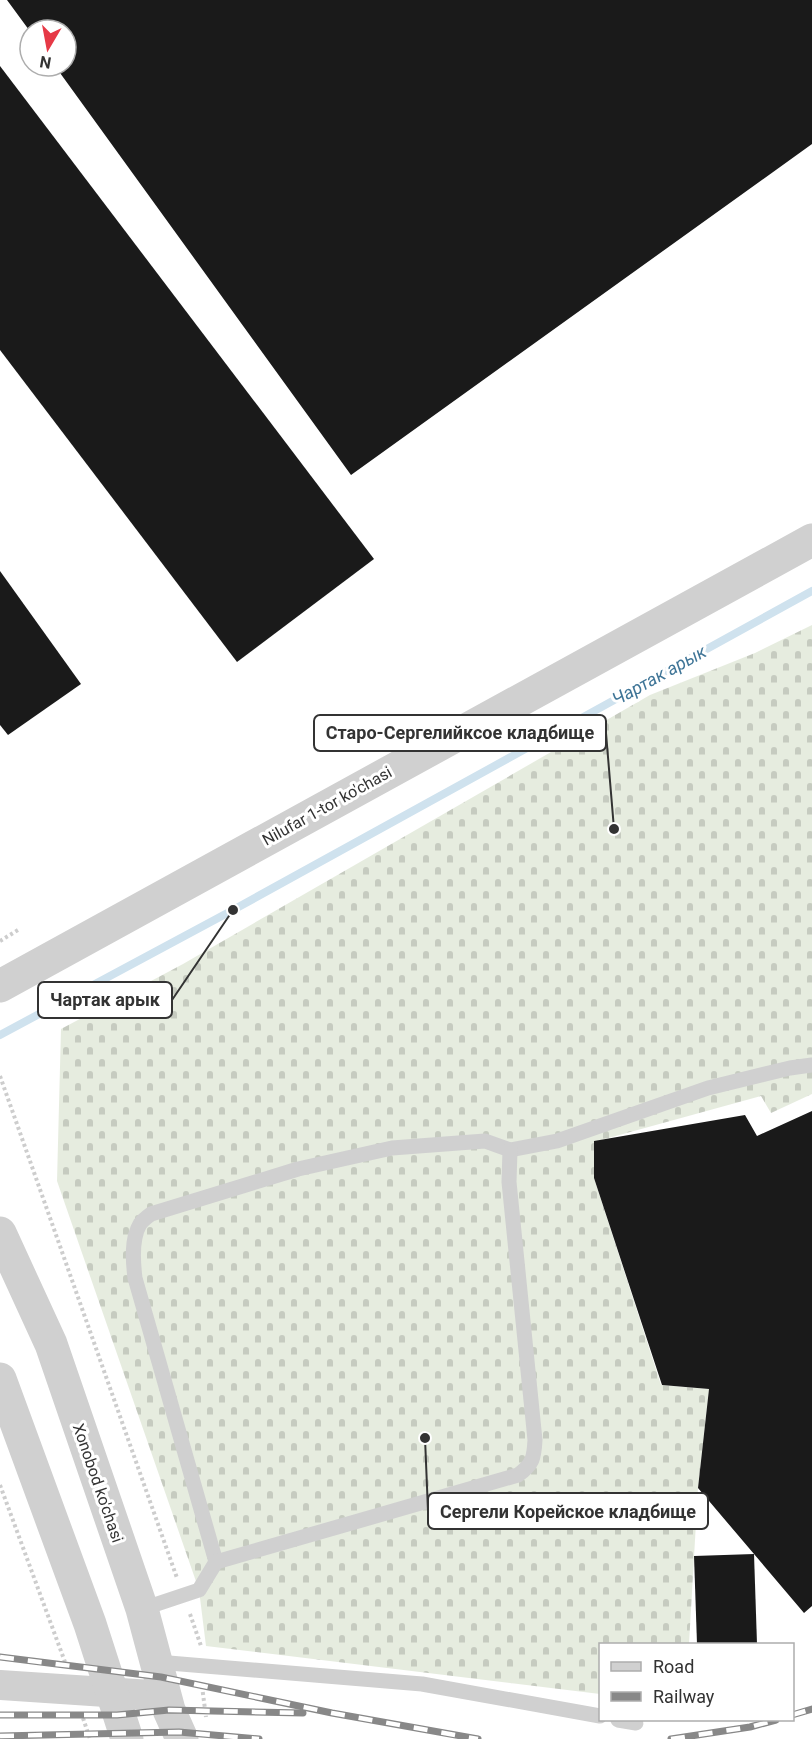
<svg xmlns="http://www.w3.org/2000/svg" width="812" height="1739" viewBox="0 0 812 1739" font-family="Roboto,sans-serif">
<defs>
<pattern id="cemetery-stones" width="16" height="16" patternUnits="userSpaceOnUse" patternTransform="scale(1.5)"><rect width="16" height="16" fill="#e6ecdf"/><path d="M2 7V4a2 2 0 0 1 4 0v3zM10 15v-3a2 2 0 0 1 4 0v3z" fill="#c6cbc0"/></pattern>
</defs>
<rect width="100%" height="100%" fill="#fff"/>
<path fill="url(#cemetery-stones)" d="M 812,625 L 812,1094 L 771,1113 L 761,1096 L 594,1142 L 594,1178 L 661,1385 L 709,1389 L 698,1488 L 689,1644 L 600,1644 L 600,1694 L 206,1646 L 199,1590 L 57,1181 L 61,1029 L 183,964 L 650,695 L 755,653 Z"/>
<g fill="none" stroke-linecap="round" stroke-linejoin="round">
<path stroke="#cfe2ee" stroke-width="8" d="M 0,1035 L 233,910 L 812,591"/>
</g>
<g fill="#1a1a1a">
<path d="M 7,0 L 812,0 L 812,144 L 351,475 L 55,66 L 66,66 L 66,30 L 29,30 Z"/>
<path d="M 0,66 L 374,559 L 237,662 L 0,350 Z"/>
<path d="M 0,571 L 81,684 L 8,735 L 0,725 Z"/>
<path d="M 812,1111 L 812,1606 L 804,1613 L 698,1488 L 709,1389 L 662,1385 L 594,1178 L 594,1141 L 745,1115 L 757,1136 Z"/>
<path d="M 754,1554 L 757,1644 L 697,1644 L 694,1556 Z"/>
</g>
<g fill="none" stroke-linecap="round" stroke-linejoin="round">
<g stroke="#cdcdcd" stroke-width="4" stroke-dasharray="3 3" stroke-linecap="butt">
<path d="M 0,941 L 18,930"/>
<path d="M 0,1076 L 177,1578"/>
<path d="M 0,1485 L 65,1662"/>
<path d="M 190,1614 L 201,1646"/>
<path d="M 202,1686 L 206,1717"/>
<path d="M 83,1718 L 90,1739"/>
</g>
<g stroke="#d0d0d0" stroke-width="15">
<path d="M 216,1562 L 135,1278 C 133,1262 131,1239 140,1224 C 142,1221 147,1217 151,1214 L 298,1169 L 392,1148 L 485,1141 L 510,1150 L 557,1141 L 708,1088 L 790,1068 L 812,1065"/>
<path d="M 142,1609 L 199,1590 L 216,1562 L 518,1475 C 533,1464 534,1458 535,1440 L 509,1182 L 510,1150"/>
<path d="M 157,1662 L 422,1684 L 600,1716"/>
<path d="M 618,1720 L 636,1723"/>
</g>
<path stroke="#d0d0d0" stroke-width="30" d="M 0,1685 L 166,1696"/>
<g stroke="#d0d0d0" stroke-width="33">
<path d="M 0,986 L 812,540"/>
<path d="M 0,1233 L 51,1344 L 142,1609 L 169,1710 L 182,1739"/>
<path d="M 0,1379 L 90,1624 L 127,1739"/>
</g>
<defs>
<g id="rail">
<path d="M 0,1657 L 161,1677 L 332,1713 L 478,1739"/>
<path d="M 0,1715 L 117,1715 L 169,1710 L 303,1713"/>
<path d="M 792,1715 L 812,1709"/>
<path d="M 0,1736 L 179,1732 L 259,1739"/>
<path d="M 671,1739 L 750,1727 L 776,1720"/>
</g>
</defs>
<use href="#rail" stroke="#888" stroke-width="7"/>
<use href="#rail" stroke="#fff" stroke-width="4.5" stroke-dasharray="14" stroke-linecap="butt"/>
</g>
<g text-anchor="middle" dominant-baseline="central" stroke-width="6" stroke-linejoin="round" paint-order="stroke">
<g font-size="16" fill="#333" stroke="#fff">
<text transform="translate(327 806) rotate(-29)">Nilufar 1-tor ko'chasi</text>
<text transform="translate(98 1483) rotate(71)">Xonobod ko'chasi</text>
</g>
<g font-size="18" font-style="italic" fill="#3f7597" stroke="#fff">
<text transform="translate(659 675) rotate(-29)">Чартак арык</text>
</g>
</g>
<path fill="none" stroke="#333" stroke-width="2" d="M614 829L606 733M233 910L172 1000M425 1438L428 1511"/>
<g fill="#333" stroke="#fff" stroke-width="2">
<circle cx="614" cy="829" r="6"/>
<circle cx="233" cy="910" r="6"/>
<circle cx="425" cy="1438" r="6"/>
</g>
<g fill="#fff" stroke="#333" stroke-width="2">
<rect x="314" y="715" width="292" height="36" rx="6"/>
<rect x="38" y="982" width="134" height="36" rx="6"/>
<rect x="428" y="1493" width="280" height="36" rx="6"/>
</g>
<g font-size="18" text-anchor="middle" font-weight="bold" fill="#333">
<text x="460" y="739">Старо-Сергелийксое кладбище</text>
<text x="105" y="1006">Чартак арык</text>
<text x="568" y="1518">Сергели Корейское кладбище</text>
</g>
<rect x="599" y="1643" width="195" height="78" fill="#ffffff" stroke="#adadad" stroke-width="1.5"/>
<rect x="611" y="1662" width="30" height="9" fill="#d0d0d0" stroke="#adadad" stroke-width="1.5"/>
<text x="653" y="1673" font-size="18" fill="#333333">Road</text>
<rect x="611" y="1692" width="30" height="9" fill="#888888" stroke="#adadad" stroke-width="1.5"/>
<text x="653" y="1703" font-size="18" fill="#333333">Railway</text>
<g transform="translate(48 48) rotate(190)"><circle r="28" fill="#ffffff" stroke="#adadad" stroke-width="1.5"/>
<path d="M0-4.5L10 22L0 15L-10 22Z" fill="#e63946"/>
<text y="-9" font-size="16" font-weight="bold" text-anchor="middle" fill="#333333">N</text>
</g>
</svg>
